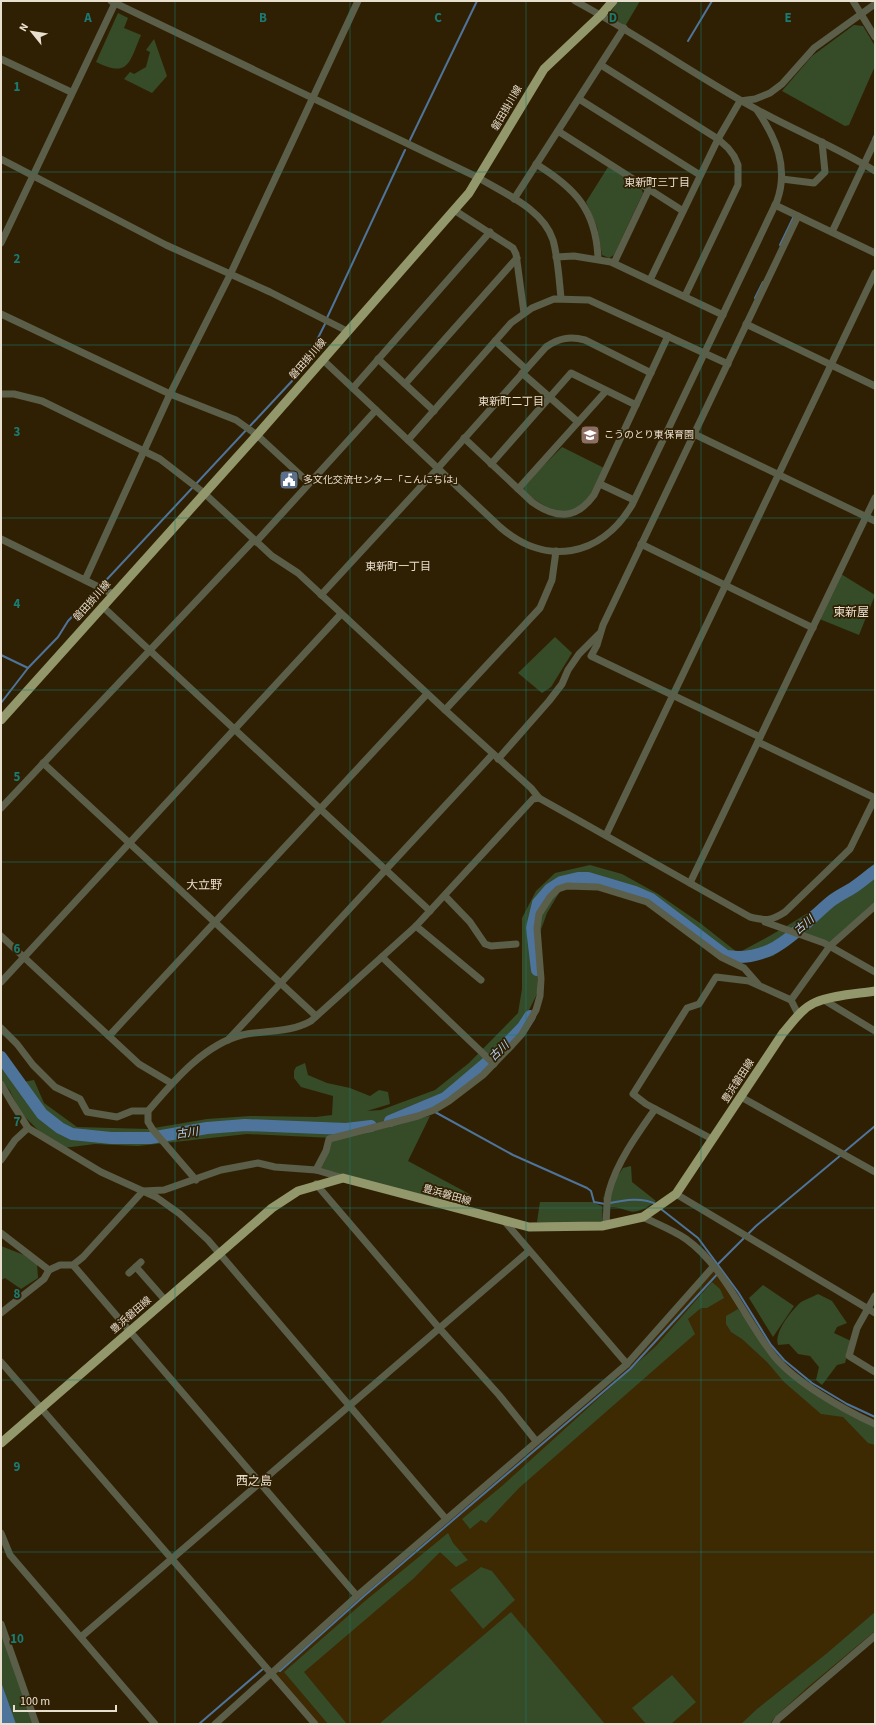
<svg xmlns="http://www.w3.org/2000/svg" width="876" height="1725" viewBox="0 0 876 1725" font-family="'Source Sans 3','Noto Sans JP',sans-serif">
<rect width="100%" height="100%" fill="#302003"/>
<path fill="#3d2902" d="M 718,1264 L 785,1367 L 853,1414 L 875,1421 L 875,1633 L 775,1724 L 315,1724 L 271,1673 L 627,1364 Z"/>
<g fill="#364b28">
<path d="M 618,1 L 640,1 L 624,28 L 609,15 Z"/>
<path d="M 118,13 L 128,18 L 124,28 L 141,35 C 129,63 129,78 96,62 Z"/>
<path d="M 854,25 L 863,26 L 875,46 L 875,66 L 849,125 L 845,126 L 782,91 L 812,56 Z"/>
<path d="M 154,39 L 167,76 L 152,93 L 124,79 L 130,72 L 134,74 L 146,67 L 150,52 L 146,50 Z"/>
<path d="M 608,167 L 641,188 L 643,193 L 614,255 L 609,258 L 602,255 L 597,227 L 586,202 Z"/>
<path d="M 562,447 L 606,469 L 600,484 L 580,509 L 558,514 L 519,490 Z"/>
<path d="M 841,574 L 875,595 L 859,635 L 817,618 Z"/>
<path d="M 555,637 L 572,653 L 551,687 L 542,693 L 518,673 Z"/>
<path d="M 875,863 L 875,904 L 830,946 L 801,934 L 773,956 L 734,963 L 647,902 L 605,889 L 562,888 L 547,913 L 538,938 L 537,994 L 517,1034 L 465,1089 L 423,1114 L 426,1108 L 408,1119 L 355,1133 L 430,1116 L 408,1161 L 473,1196 L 467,1205 L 316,1170 L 333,1138 L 247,1134 L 138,1146 L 95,1144 L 63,1148 L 46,1138 L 20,1112 L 10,1091 L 1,1079 L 1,1054 L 23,1082 L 34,1080 L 44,1103 L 77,1127 L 148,1129 L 207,1119 L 250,1116 L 316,1117 L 332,1115 L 333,1096 L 301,1087 L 294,1078 L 294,1071 L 296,1067 L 305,1063 L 308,1075 L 327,1083 L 350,1088 L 370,1096 L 379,1090 L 388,1092 L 390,1104 L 367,1111 L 381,1110 L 435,1090 L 469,1063 L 518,1013 L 522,989 L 522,918 L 536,891 L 555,873 L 590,865 L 622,874 L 658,894 L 700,923 L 738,953 C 786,928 834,899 875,863 Z"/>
<path d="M 631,1166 L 632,1182 L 656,1201 C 649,1206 638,1214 629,1211 C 621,1209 619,1207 610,1207 L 604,1202 L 603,1198 L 623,1168 Z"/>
<path d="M 540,1202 L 592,1202 L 602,1206 L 603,1223 L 573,1225 L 537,1222 Z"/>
<path d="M 1,1246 L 24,1255 L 37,1264 L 38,1278 L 21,1289 L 5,1278 L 1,1280 Z"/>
<path d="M 712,1282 L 720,1289 L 724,1298 L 707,1308 L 701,1308 L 688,1319 L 695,1334 L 519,1488 L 486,1523 L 481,1520 L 470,1529 L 462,1519 L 502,1486 L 656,1346 Z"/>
<path d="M 763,1285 L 794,1306 L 773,1337 L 749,1298 Z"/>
<path d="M 818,1294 L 832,1301 L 847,1323 L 837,1327 L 834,1333 L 851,1341 L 845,1363 L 837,1365 L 822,1385 L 816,1380 L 819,1367 L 810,1356 L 798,1354 L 789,1344 L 778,1345 C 774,1332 791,1311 801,1302 C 806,1299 813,1297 818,1294 Z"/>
<path d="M 738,1309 L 776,1358 L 809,1385 L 875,1424 L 875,1445 L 868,1443 L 843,1417 L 821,1414 L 784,1382 L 767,1362 L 742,1339 L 731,1332 L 726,1324 L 726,1316 Z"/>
<path d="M 448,1533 L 453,1543 L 468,1560 L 456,1567 L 440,1552 L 413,1579 L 304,1672 L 347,1724 L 328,1724 L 284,1672 L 365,1601 Z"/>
<path d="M 481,1567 L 492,1571 L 515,1600 L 483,1629 L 450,1590 Z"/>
<path d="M 511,1612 L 605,1724 L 379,1724 Z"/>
<path d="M 875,1612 L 875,1631 L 808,1687 L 775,1717 L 770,1724 L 741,1724 L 757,1709 L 826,1654 Z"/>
<path d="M 1,1626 L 36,1724 L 1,1724 Z"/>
<path d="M 672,1675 L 696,1702 L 671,1724 L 646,1724 L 632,1708 Z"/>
</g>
<path fill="#4e749b" d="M 1,1682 L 16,1724 L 1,1724 Z"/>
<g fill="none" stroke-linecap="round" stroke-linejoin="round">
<g stroke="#4e749b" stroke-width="2">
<path d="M 688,41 L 712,1"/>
<path d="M 873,139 L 875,135"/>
<path d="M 410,140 L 477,1"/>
<path d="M 780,245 L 794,216"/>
<path d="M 755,298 L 763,282"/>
<path d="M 327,318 L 405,150"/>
<path d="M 1,655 L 28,668"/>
<path d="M 1,703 L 28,668 L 58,637 L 68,621 L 83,605 L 292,381 L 304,366 L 326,322"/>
<path d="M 427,1107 L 431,1109"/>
<path d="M 435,1112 L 513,1155 L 587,1188 L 591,1191 L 594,1202 L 605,1204"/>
<path d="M 844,1152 L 875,1126"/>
<path d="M 610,1203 C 625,1200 641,1197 656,1204"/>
<path d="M 661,1209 L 698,1238 L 738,1292 L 771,1345 L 784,1360 L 812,1383 L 847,1404 L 875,1417"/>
<path d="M 718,1264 L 756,1226 L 841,1155"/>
<path d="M 278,1670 L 280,1671 L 364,1596 L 630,1369 L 721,1270"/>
<path d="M 199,1724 L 264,1668"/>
</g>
<g stroke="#4e749b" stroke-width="12">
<path d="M 537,970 L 532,928 L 538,903 L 550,889 L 561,882 L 578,878 L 588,878 L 635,892 L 651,899 L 726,956 C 774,963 798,929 830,902 C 836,897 844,893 851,889 C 859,884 867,877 875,871"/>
<path d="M 1,1057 L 42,1114 L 60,1128 L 72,1134 L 111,1138 L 150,1138 L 207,1128 L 245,1125 L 346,1129 L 371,1126"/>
<path d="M 390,1121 L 445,1098 L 497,1054 L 523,1027 L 530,1016"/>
</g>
<g stroke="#5b5e48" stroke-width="7">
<path d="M 111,1 L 479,178 C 505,194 543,209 553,240 C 558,258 559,279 561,298"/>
<path d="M 575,1 C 637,34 694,75 756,109 C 795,131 837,147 875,171"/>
<path d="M 853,1 L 875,37"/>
<path d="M 1,59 L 71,92"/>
<path d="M 601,65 L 718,139 L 728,148 L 734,156 L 738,165 L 738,185 L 685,296"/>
<path d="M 579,99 L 700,175"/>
<path d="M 558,131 L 683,211"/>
<path d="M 1,159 L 166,245 L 270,292 L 347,331"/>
<path d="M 536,164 C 575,188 596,210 598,258"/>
<path d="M 782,179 L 814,183 L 825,172 L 822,142"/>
<path d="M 514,199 L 624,28"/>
<path d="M 775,205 L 875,253"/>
<path d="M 454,210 L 513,248 L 516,254 L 524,313"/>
<path d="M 832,232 L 875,141"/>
<path d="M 1,243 L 116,1"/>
<path d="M 556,257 L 574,256 L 611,262 L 723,315"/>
<path d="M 614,263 L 649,189"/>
<path d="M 650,280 L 718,139 L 740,101 L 755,99 L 770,93 L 782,84 L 814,48 L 875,4"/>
<path d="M 1,314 L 170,394 L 236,420 L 257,435 L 309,483"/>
<path d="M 746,324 L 875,386"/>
<path d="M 495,341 L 526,369"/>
<path d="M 378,359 L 434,411"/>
<path d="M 323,360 L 500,527 C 546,567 601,557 632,505 L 777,201 C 789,167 776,138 757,110"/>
<path d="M 522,373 L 578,422"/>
<path d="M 405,384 L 517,258"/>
<path d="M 353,388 L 490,232"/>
<path d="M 1,394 L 14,394 L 42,401 L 160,459 L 204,493 L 272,556 L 298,573 L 445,710 L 531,788 L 539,798"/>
<path d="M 694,434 L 875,521"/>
<path d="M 464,438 L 532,502 C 556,519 576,520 594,495 L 668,336"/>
<path d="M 408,440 L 511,323 L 532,308 L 554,299 L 589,300 L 728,364"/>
<path d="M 491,464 L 571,373 L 636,405"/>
<path d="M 600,484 L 634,500"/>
<path d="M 518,489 L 606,391"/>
<path d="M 1,539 L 113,594"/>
<path d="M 256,542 L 376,410"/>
<path d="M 641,544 L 813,628"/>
<path d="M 85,580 L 170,394 L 230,275 L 358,1"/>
<path d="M 321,595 L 438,468 L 546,347 C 559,338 570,336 585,340 L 651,373"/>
<path d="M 102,606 L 430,911"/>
<path d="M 445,710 L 540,608 L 552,580 L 556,551"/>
<path d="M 760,737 L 591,656 L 597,645 L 603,625 L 798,216"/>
<path d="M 758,742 L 875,798"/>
<path d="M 498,759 L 549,701 L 562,684 L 568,670 L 579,654 L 599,634"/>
<path d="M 43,763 L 316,1016"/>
<path d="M 1,808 L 254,540"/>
<path d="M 606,835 L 875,273"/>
<path d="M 690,883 L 875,498"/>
<path d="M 445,896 L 470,922 L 485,944 L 491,946 L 516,944"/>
<path d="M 765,922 L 824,943 L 875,972"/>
<path d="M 416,926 L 481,980"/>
<path d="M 1,936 L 139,1064 L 171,1083"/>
<path d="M 382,957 L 494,1064"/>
<path d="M 1,982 L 341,614"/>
<path d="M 824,1000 L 875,1031"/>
<path d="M 799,1016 L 791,1000 L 830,946 L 875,906"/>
<path d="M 1,1028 L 17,1044 L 33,1065 L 55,1087 L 80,1099 L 87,1112 L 117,1117 L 132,1111 L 148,1111"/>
<path d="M 109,1036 L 427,694"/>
<path d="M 228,1040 L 493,754"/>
<path d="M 1,1084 L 12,1103 L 28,1128 L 101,1172 L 156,1197 L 180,1214 L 208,1240 L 446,1519"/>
<path d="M 741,1097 L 875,1172"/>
<path d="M 712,1139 L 646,1104 L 633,1094 L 687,1008 L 699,1004 L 716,977 L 749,981 L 791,1000"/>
<path d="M 1,1160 L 15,1140 L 28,1128"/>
<path d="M 316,1170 L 326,1151 L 329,1139 L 418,1116 L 434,1110 L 449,1101 L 483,1075 L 512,1045 L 522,1034 L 536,1010 L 540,996 L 541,979 L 537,928 L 539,914 L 550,897 L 558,889 L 567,886 L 598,887 L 647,902 L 721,957 L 744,968 L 758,984"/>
<path d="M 196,1180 L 153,1130 L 148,1122 L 148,1111 C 173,1082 203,1045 242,1035 C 265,1030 290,1033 311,1021 L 416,926 L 533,799 L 539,798 L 750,917 C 766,921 771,921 785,912 L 850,849 L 875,798"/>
<path d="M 316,1184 L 440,1329 L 499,1395 L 536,1441"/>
<path d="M 676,1194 L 875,1313"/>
<path d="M 643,1217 C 657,1224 673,1230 686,1239 C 725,1267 745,1320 774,1356 C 795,1382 844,1410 875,1424"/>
<path d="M 506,1223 L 627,1364"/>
<path d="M 606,1225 C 607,1214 606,1201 609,1191 C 617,1162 638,1133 655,1109"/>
<path d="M 1,1233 L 49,1270"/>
<path d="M 73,1265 L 357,1596"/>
<path d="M 136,1267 L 165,1300"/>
<path d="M 129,1273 L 141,1262"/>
<path d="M 875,1296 L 857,1328 L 849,1356 L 875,1372"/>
<path d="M 1,1313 L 44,1279 L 49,1270 L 60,1265 L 73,1265 L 83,1257 L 143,1191 L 164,1190 L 221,1170 L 258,1163 L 275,1167 L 316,1170 L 343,1178"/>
<path d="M 1,1362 L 315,1724"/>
<path d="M 1,1533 L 10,1555 L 155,1724"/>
<path d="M 1,1624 L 36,1724"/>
<path d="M 81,1637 L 529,1251"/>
<path d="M 215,1724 L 357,1596 L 627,1364 L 713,1267"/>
<path d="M 775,1724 L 778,1719 L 875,1636"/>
</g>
<g stroke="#92986b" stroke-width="9">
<path d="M 1,720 L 257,435 L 469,193 L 544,69 L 601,15 L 613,1"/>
<path d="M 1,1443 L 272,1208 L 298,1191 L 343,1178 L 529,1227 L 602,1226 L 643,1217 L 676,1194 L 783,1033 C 792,1023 801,1009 814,1003 C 832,995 856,994 875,991"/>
</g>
</g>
<path fill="none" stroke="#1a7b73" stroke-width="1" stroke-opacity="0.55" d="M 175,1 L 175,1724M 350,1 L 350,1724M 526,1 L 526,1724M 701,1 L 701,1724M 1,172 L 875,172M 1,345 L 875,345M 1,518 L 875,518M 1,690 L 875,690M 1,862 L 875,862M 1,1035 L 875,1035M 1,1208 L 875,1208M 1,1380 L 875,1380M 1,1552 L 875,1552"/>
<defs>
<symbol id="school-square" viewBox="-11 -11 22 22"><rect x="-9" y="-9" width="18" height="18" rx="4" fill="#8d6e63" stroke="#302003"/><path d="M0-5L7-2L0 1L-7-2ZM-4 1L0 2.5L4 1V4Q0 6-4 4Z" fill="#fff"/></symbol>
<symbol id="civic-square" viewBox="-11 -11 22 22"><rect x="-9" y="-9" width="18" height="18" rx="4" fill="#5c6f8a" stroke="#302003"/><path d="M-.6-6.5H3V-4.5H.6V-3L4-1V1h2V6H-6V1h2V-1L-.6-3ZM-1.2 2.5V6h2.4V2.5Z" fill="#fff"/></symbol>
</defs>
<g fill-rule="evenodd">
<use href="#school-square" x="579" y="424" width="22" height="22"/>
<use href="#civic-square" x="278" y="469" width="22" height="22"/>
</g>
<g text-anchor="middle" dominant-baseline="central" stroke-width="3.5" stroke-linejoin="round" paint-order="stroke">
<g font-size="10" fill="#e9dfcf" stroke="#302003">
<text transform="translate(507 108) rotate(-60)">磐田掛川線</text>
<text transform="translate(308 359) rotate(-49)">磐田掛川線</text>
<text transform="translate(92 601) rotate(-48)">磐田掛川線</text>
<text transform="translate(738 1081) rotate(-57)">豊浜磐田線</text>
<text transform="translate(447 1195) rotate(16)">豊浜磐田線</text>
<text transform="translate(131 1315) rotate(-41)">豊浜磐田線</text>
</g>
<g font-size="10" fill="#e9dfcf" stroke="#302003" text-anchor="start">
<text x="604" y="435">こうのとり東保育園</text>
<text x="303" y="480">多文化交流センター「こんにちは」</text>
</g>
<g font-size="11" fill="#e9dfcf" stroke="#302003">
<text x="657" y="182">東新町三丁目</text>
<text x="511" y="401">東新町二丁目</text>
<text x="398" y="566">東新町一丁目</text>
</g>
<g font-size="11" font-style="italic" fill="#b2d5f9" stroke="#302003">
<text transform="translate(804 925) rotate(-41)">古川</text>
<text transform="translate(499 1051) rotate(-44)">古川</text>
<text transform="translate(187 1133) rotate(-8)">古川</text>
</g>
<g font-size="12" fill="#e9dfcf" stroke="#302003">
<text x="851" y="612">東新屋</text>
<text x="204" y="885">大立野</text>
<text x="254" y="1481">西之島</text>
</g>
</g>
<g font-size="13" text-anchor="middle" font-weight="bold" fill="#1a7b73" stroke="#302003" stroke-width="3.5" stroke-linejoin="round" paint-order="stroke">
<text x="88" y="22">A</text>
<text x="263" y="22">B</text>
<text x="438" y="22">C</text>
<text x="613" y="22">D</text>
<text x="788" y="22">E</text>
<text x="17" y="91">1</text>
<text x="17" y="263">2</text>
<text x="17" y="436">3</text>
<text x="17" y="608">4</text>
<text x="17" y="781">5</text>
<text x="17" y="953">6</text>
<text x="17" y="1126">7</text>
<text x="17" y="1298">8</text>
<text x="17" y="1471">9</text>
<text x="17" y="1643">10</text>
</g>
<rect width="876" height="1725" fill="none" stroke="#e9dfcf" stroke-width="4"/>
<g transform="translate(32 32) rotate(300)" stroke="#302003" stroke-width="3" paint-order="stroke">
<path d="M0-3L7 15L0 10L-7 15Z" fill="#e9dfcf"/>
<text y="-6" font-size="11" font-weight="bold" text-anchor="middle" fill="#e9dfcf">N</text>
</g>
<path d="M14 1705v6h102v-6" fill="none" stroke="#e9dfcf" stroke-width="2"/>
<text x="20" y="1705" font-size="12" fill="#e9dfcf" stroke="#302003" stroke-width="3" paint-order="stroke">100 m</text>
</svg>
